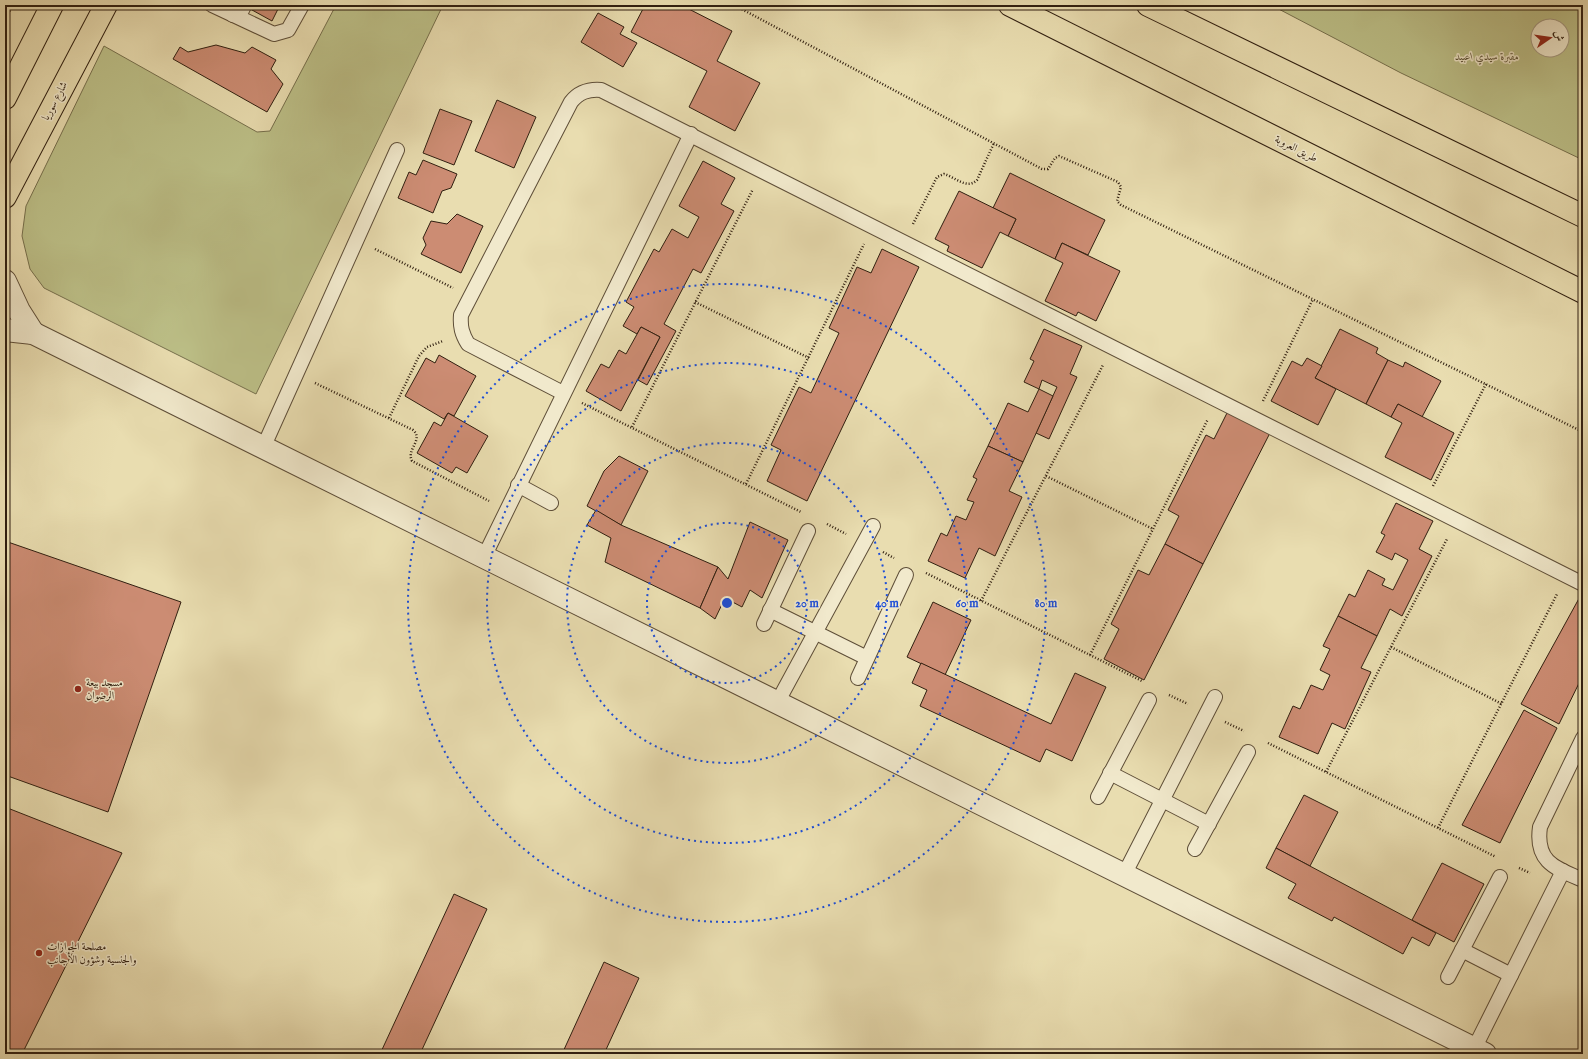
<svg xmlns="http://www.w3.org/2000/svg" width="1588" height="1059" viewBox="0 0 1588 1059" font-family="'IM FELL English',Amiri,serif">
<rect width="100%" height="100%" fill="#e9ddb0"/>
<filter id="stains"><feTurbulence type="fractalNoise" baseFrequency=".005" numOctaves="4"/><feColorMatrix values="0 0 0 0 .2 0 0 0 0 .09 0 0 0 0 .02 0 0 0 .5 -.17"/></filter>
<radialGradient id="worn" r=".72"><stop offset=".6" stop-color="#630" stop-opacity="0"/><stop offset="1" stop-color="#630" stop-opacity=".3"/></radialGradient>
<g fill="#bcbf87" stroke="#766f4c" fill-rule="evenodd">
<path d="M 336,5 L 443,5 L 256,394 L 44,288 L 30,269 L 22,236 L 26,206 L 104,46 L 257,132 L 270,131 Z"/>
<path d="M 1271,5 L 1583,5 L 1583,160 L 1401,73 ZM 1538,26 L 1562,26 L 1562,50 L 1538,50 Z"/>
</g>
<g fill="#cc8c73" stroke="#301f10">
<path d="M 243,5 L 280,5 L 272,21 Z"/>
<path d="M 645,5 L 681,5 L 732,31 L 717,61 L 760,83 L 735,131 L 689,107 L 707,71 L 631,32 Z"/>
<path d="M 598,13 L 624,27 L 620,34 L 637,43 L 623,67 L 581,42 Z"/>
<path d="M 216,45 L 245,53 L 252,47 L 276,60 L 271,69 L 283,84 L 267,112 L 173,59 L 180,47 L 188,52 Z"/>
<path d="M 497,100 L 536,117 L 514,168 L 475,151 Z"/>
<path d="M 440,109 L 472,121 L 454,165 L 423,153 Z"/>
<path d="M 423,160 L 457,174 L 451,188 L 442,191 L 433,213 L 398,198 L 409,172 L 416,175 Z"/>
<path d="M 703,161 L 735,178 L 721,204 L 734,211 L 701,273 L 693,269 L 664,324 L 676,331 L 647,385 L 638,380 L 660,337 L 641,327 L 637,334 L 623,326 L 634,307 L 626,302 L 654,249 L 659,252 L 672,229 L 688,238 L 699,217 L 679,206 Z"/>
<path d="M 1010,173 L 1105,220 L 1088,255 L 1062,243 L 1055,259 L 1008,236 L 1016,219 L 993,208 Z"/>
<path d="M 959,191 L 1016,219 L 1008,236 L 1000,232 L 982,268 L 947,251 L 949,246 L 935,239 Z"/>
<path d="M 457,214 L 483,226 L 461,273 L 421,254 L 426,245 L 423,238 L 431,221 L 447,224 Z"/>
<path d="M 1062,243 L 1120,271 L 1096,321 L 1078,312 L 1076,316 L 1045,301 L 1063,263 L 1055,259 Z"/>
<path d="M 882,249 L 919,267 L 807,501 L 767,481 L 781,450 L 771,445 L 799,387 L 811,393 L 839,333 L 829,328 L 857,267 L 871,273 Z"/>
<path d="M 641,327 L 660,337 L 621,411 L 586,391 L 601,364 L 609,368 L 619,350 L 626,354 Z"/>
<path d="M 1044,329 L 1082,346 L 1070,374 L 1077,377 L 1049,439 L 1036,433 L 1057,387 L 1042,380 L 1039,389 L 1024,382 L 1034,361 L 1030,359 Z"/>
<path d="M 1340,329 L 1378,348 L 1376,353 L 1388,360 L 1366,404 L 1315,378 Z"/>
<path d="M 439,355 L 476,376 L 454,416 L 448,413 L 444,419 L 405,396 L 426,358 L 435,363 Z"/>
<path d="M 1307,358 L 1322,366 L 1315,378 L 1336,389 L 1318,425 L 1271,401 L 1292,361 L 1302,366 Z"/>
<path d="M 1388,360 L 1403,367 L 1405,362 L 1441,381 L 1422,417 L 1398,404 L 1391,417 L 1366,404 Z"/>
<path d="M 1039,389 L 1053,396 L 1023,462 L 988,446 L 1008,403 L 1028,412 Z"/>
<path d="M 1398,404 L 1454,433 L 1431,480 L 1385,457 L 1402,423 L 1391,417 Z"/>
<path d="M 1229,409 L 1271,431 L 1203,564 L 1165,544 L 1179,516 L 1168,510 L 1206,435 L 1214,439 Z"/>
<path d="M 448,413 L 488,436 L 467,473 L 456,467 L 452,473 L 417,453 L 434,422 L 441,426 Z"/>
<path d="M 988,446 L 1023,462 L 1009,491 L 1022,497 L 995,556 L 979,548 L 965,578 L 928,561 L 941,533 L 947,536 L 956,516 L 966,520 L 974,502 L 967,500 L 977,479 L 973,477 Z"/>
<path d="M 619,456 L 648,471 L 621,525 L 587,506 L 604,471 Z"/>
<path d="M 1396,503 L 1433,521 L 1419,549 L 1432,556 L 1402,616 L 1390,609 L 1377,636 L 1338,616 L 1349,594 L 1355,597 L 1368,570 L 1385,579 L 1382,585 L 1393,590 L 1408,560 L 1395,553 L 1392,560 L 1376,552 L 1385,535 L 1381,533 Z"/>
<path d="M 596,510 L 621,525 L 718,567 L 700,608 L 605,562 L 611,538 L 587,525 Z"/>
<path d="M 750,522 L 788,540 L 762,598 L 750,590 L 742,607 L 725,598 L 715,619 L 700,608 L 718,567 L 728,579 Z"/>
<path d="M 5,541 L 181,602 L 108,812 L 5,775 Z"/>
<path d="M 1165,544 L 1203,564 L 1144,680 L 1104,659 L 1119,629 L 1111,624 L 1138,570 L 1149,575 Z"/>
<path d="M 1582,593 L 1583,675 L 1559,724 L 1521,704 Z"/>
<path d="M 933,602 L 971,620 L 945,675 L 907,657 Z"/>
<path d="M 1338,616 L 1377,636 L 1361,668 L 1371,672 L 1345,729 L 1332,723 L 1318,754 L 1279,737 L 1293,706 L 1300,709 L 1311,685 L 1323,690 L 1330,675 L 1320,670 L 1330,649 L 1323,646 Z"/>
<path d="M 921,663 L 1051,724 L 1075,673 L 1106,687 L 1072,761 L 1046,749 L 1040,762 L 920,706 L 927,690 L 912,683 Z"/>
<path d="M 1524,710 L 1557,728 L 1500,843 L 1462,825 Z"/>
<path d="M 1304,795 L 1338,812 L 1310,866 L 1276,848 Z"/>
<path d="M 5,807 L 122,853 L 22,1054 L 5,1054 Z"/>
<path d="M 1276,848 L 1436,933 L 1429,946 L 1412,937 L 1403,954 L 1334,917 L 1332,921 L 1288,898 L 1296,884 L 1266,868 Z"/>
<path d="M 1442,863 L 1484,884 L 1454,942 L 1412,920 Z"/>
<path d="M 454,894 L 487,909 L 420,1054 L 380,1054 Z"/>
<path d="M 604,962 L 639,978 L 604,1054 L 562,1054 Z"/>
</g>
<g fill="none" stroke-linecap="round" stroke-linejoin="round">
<defs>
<g id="lane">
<path d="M 212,5 L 274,34 L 288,30 L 302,5"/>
<path d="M 233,15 L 242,10 L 244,6"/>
<path d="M 563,393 L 468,344 C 462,334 460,327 461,315 L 571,102 C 579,92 588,89 601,90 L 1583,584"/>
<path d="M 263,448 L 397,150"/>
<path d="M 518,485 L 551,503"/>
<path d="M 484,557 L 691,134"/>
<path d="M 770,610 L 867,658"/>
<path d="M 764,624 L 808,531"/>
<path d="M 858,678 L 906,575"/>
<path d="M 777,703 L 873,526"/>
<path d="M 1583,738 L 1540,827 C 1535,862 1555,868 1583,880"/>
<path d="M 1110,773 L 1209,824"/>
<path d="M 1098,797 L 1149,700"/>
<path d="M 1195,849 L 1248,752"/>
<path d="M 1124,875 L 1215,697"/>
<path d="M 1462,950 L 1511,975"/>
<path d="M 1448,977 L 1500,877"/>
<path d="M 1474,1049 L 1563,871"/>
</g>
<g id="street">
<path d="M 5,281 L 19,311 L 33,333"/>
<path d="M 5,330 L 33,333 L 1485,1054"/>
</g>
<g id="primary">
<path d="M 5,98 L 52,5"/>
<path d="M 5,197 L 106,5"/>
</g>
<g id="highway">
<path d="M 1010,5 L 1583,292"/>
<path d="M 1148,5 L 1583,216"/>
</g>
</defs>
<use href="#lane" stroke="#5e4e38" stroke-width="16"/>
<use href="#street" stroke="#5e4e38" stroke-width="24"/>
<use href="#primary" stroke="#301f10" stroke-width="24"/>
<use href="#highway" stroke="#301f10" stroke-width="24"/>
<g stroke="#301f10" stroke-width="2.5" stroke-dasharray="1 2" stroke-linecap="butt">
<path d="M 734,5 L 1042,169 L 1048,169 L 1055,158 L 1059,156 L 1118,182 L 1121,187 L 1117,201 L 1121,205 L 1583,432"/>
<path d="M 5,19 L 13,5"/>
<path d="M 913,224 L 937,177 L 944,174 C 955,177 967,190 977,180 L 994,143"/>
<path d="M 375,249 L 453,288"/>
<path d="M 695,302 L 809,358"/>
<path d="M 315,383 L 413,430 C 424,440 406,449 412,461 L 489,501"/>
<path d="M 1263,401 L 1313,299"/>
<path d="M 582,403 L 801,512"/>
<path d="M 389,418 L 419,356 L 427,347 L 443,341"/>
<path d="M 632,427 L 753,189"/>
<path d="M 1046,476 L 1153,529"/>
<path d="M 746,484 L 864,244"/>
<path d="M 1433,486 L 1486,384"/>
<path d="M 827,524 L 846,534"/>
<path d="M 883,552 L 894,558"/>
<path d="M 926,573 L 1142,681"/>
<path d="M 981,601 L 1103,365"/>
<path d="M 1391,647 L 1502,704"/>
<path d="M 1090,655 L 1208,419"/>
<path d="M 1169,695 L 1188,704"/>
<path d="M 1225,722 L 1244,731"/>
<path d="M 1268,743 L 1496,857"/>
<path d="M 1326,772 L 1447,539"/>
<path d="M 1438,828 L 1557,594"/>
<path d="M 1519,868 L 1530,873"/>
</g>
<use href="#lane" stroke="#f1e9cc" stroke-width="14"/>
<use href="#street" stroke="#f1e9cc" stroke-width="22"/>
<use href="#primary" stroke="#e9ddb0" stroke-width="22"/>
<use href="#highway" stroke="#e9ddb0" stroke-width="22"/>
</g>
<g fill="none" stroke="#1d4ed8" stroke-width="2" stroke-dasharray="2 4">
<circle cx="727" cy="603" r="80"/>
<circle cx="727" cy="603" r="160"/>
<circle cx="727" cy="603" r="240"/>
<circle cx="727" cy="603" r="319"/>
</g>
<g fill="#8f2418" stroke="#f1e9cc" stroke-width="1.5">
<circle cx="78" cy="689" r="4"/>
<circle cx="39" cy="953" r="4"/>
</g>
<g text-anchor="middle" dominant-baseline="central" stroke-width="3" stroke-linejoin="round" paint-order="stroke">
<g font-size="11" font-style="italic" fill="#5a4f34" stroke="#f1e9cc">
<text x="1487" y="57">مقبرة سيدي اعبيد</text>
</g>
<g font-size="11" fill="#301f10" stroke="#f1e9cc">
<text transform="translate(55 101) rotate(-62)">شارع سوريا</text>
<text transform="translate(1296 149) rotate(27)">طريق العروبة</text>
</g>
<g font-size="11" fill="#301f10" stroke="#f1e9cc" text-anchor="start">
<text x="86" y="683">مسجد بيعة<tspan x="86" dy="13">الرضوان</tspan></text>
<text x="47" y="947">مصلحة الجوازات<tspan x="47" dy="13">والجنسية وشؤون الأجانب</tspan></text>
</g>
</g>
<circle cx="727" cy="603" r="6" fill="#1d4ed8" stroke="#f1e9cc" stroke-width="2"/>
<g font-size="12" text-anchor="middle" font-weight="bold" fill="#1d4ed8" stroke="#f1e9cc" stroke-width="3" stroke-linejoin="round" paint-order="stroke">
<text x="807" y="607">20 m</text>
<text x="887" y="607">40 m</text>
<text x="967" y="607">60 m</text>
<text x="1046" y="607">80 m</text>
</g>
<rect width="1588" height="1059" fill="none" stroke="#e9ddb0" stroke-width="20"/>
<rect x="6" y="6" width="1576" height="1047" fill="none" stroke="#301f10" stroke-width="2"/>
<rect x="10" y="10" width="1568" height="1039" fill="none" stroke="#301f10"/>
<g transform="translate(1550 38) rotate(77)"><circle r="19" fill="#f1e9cc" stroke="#a49881"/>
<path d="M0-3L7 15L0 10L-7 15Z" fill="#8f2418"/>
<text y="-6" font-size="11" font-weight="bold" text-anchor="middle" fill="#301f10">ش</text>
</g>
<rect width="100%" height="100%" filter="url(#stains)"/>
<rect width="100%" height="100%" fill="url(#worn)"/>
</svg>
